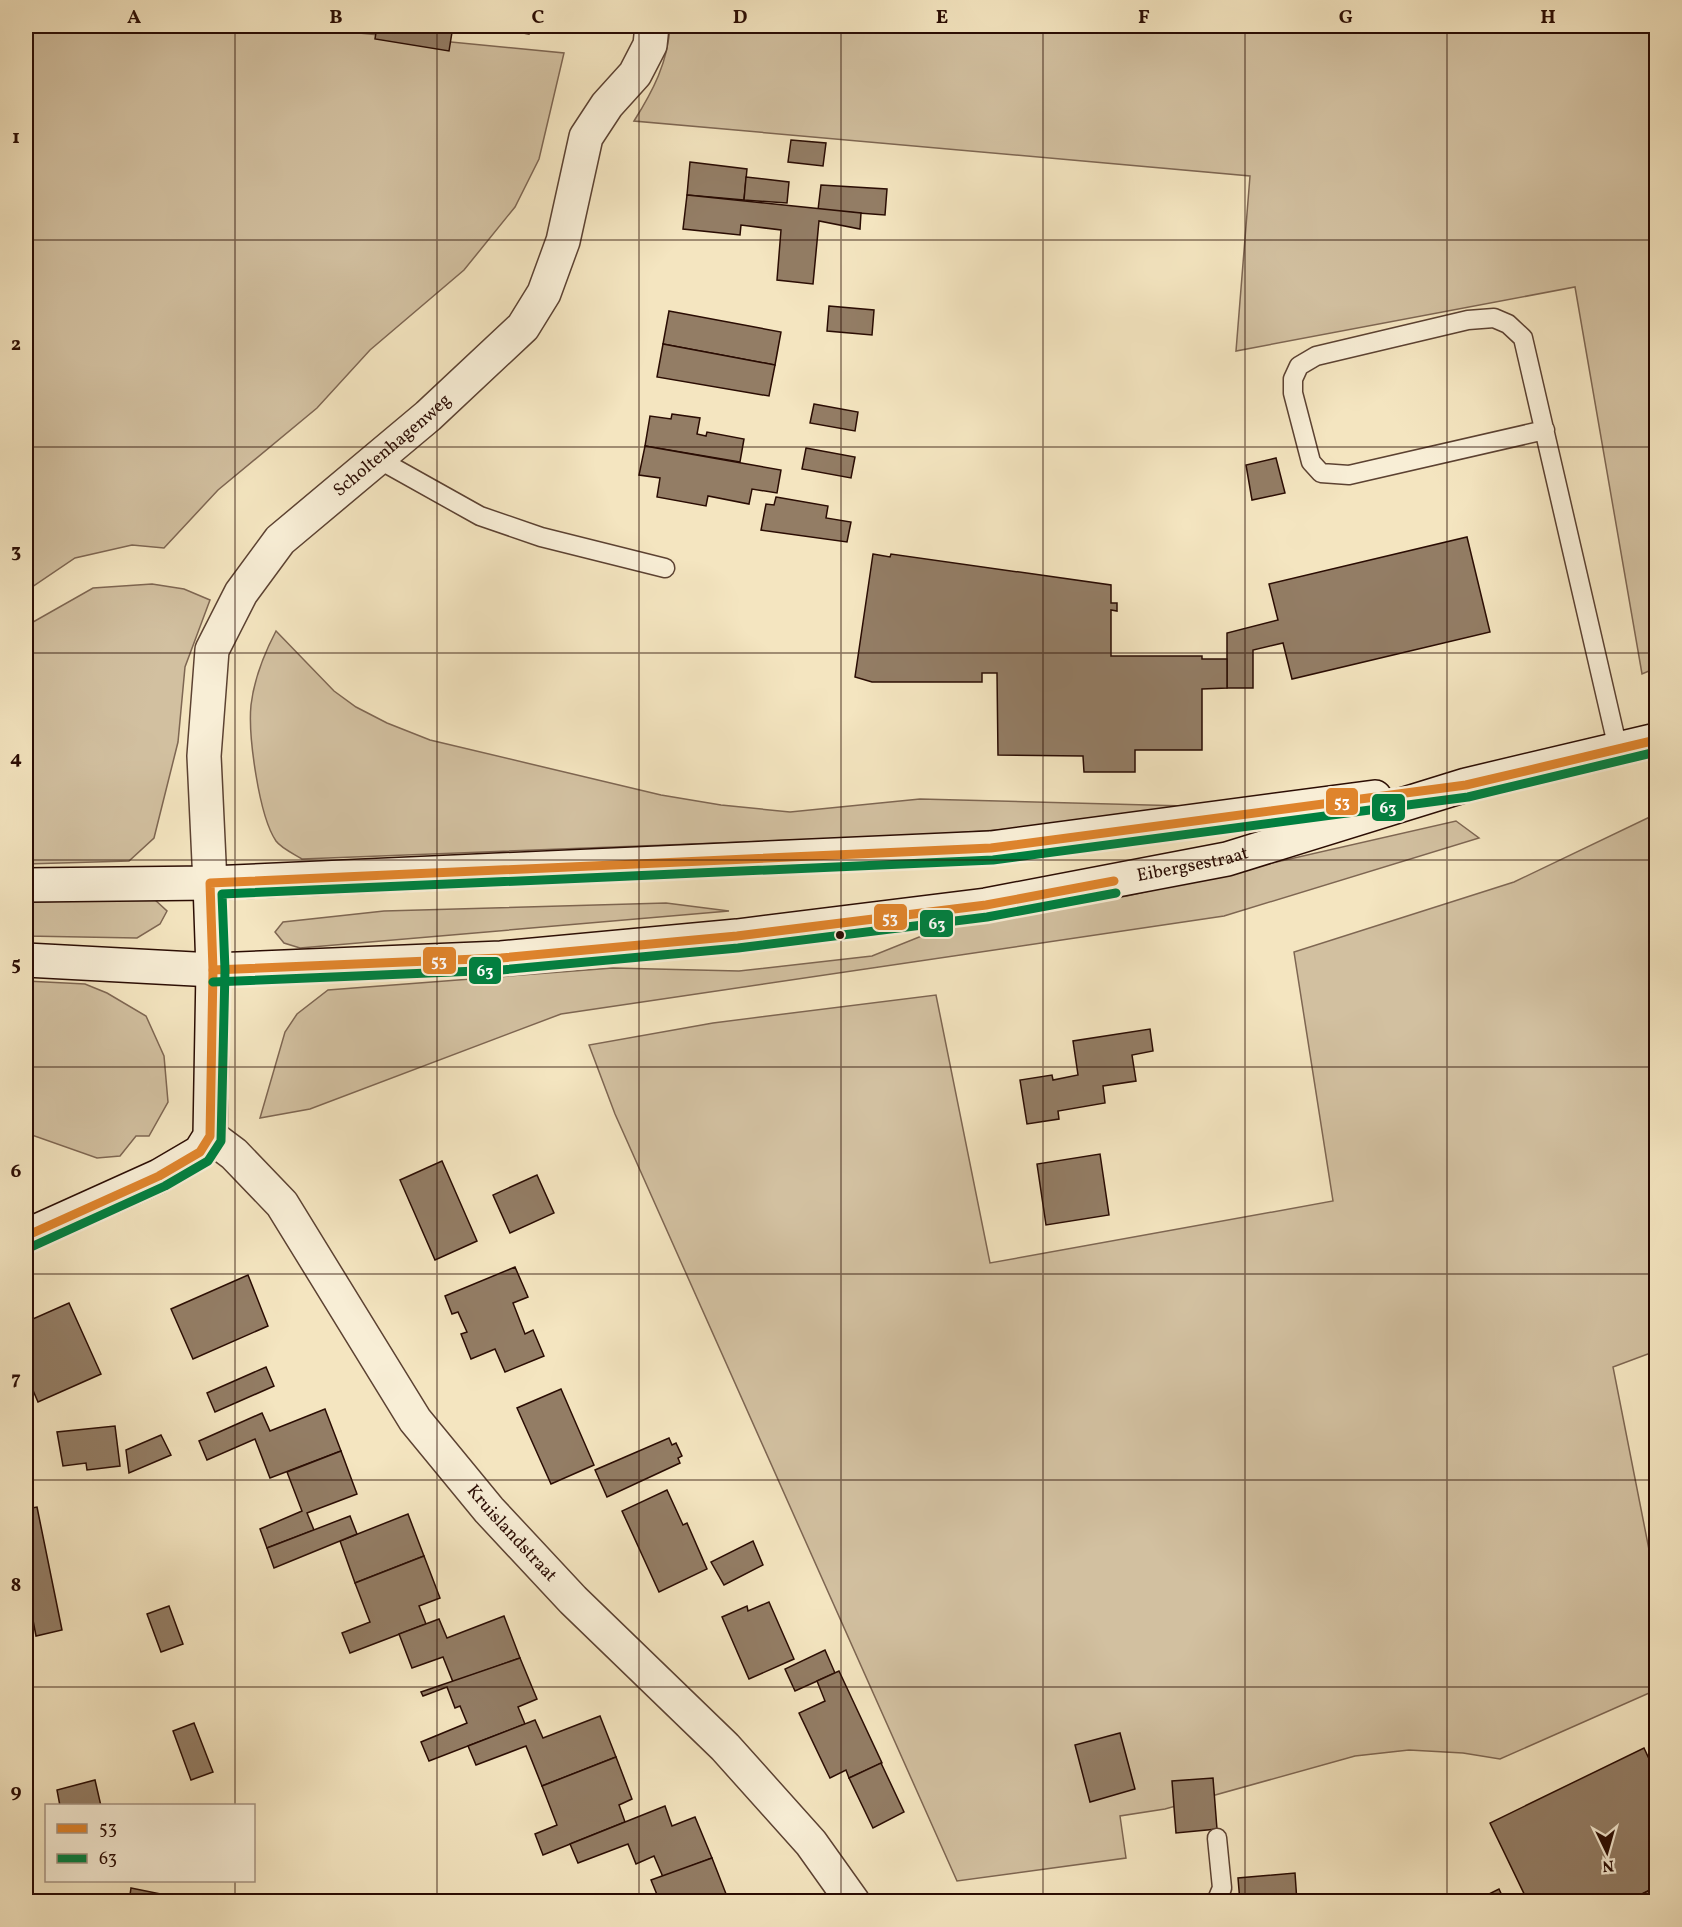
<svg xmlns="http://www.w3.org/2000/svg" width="1682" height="1927" viewBox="0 0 1682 1927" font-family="Vollkorn,serif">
<rect width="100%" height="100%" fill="#f4e5c0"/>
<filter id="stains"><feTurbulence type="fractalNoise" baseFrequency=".00333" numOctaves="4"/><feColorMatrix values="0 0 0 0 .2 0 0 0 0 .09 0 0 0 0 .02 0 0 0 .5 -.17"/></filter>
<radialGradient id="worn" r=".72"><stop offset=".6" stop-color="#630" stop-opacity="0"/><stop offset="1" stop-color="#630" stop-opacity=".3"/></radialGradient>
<g fill="#d2c0a0" stroke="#7e6652" stroke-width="1.5">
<path d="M 26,26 L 287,26 L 564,53 L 539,159 L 515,207 L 464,270 L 370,350 L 317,408 L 218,490 L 164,548 L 132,545 L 75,558 L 26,591 Z"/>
<path d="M 670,26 L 1656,26 L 1656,668 L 1642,674 L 1575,287 L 1236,351 L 1250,176 L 634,121 C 653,91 668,62 670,26 Z"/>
<path d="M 152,584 L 184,589 L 210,600 L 185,667 L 178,742 L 154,838 L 129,861 L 26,864 L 26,626 L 93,588 Z"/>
<path d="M 276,631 L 334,691 L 356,707 L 387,723 L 430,740 L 661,795 L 721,805 L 790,812 L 920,799 L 1186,806 L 1065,825 L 927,835 L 302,859 C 294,854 281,848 276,841 C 259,816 248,736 251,705 C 254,679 264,654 276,631 Z"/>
<path d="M 1656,814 L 1656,1351 L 1613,1367 L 1656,1585 L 1656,1690 L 1500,1759 L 1463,1753 L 1409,1750 L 1355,1756 L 1165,1809 L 1120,1816 L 1126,1858 L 957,1881 L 615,1114 L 589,1045 L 713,1023 L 936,995 L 990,1263 L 1333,1201 L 1294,952 L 1514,882 Z"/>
<path d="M 1456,821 L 1479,838 L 1224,916 L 561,1014 L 310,1109 L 260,1118 L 285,1032 L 297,1014 L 328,990 L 613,968 L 739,971 L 872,956 L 954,923 L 1127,896 Z"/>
<path d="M 154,899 L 167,911 L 160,924 L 137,938 L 26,936 L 26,902 Z"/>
<path d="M 666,903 L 729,911 L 300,948 L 284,943 L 275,932 L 283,922 L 384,911 Z"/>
<path d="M 26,981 L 85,984 L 107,993 L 146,1016 L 164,1056 L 168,1102 L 149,1136 L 136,1136 L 120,1156 L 97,1158 L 26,1133 Z"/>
</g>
<g fill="#937d65" stroke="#2a0c03" stroke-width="1.5">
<path d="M 377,26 L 453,26 L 449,51 L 375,39 Z"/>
<path d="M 474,26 L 536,26 L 535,30 L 530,29 L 529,34 Z"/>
<path d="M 791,140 L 826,143 L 823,166 L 788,162 Z"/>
<path d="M 690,162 L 747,169 L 744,200 L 687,195 Z"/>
<path d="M 746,177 L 789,182 L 787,203 L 744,200 Z"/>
<path d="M 821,185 L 887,189 L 885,215 L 818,210 Z"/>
<path d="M 687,195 L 861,213 L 860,229 L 819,221 L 813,284 L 777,280 L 781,230 L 741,225 L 740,235 L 683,229 Z"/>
<path d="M 829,306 L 874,310 L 872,335 L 827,331 Z"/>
<path d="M 669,311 L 781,332 L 775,365 L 663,344 Z"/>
<path d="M 663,344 L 775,365 L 769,396 L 657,377 Z"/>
<path d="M 814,404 L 858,412 L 855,431 L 810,423 Z"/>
<path d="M 672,414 L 700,418 L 697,434 L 706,436 L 707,432 L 744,439 L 740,462 L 645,446 L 650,416 L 671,419 Z"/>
<path d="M 645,446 L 781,470 L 777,493 L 752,489 L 749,504 L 708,496 L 706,506 L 657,497 L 660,478 L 639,475 Z"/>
<path d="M 806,448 L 855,457 L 851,478 L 802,469 Z"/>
<path d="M 1276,458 L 1285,493 L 1252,500 L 1246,465 Z"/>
<path d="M 776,497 L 828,506 L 826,518 L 851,522 L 847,542 L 761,530 L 766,504 L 774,505 Z"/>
<path d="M 1467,537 L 1490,632 L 1292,679 L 1283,643 L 1253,650 L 1253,688 L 1227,688 L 1227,633 L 1278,620 L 1269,584 Z"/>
<path d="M 873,554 L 890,557 L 891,554 L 1111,585 L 1111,603 L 1117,603 L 1117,611 L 1111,610 L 1111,656 L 1202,656 L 1202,659 L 1227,659 L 1227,688 L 1202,689 L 1202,750 L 1135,750 L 1135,772 L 1084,772 L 1083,756 L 998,755 L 997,673 L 982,673 L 982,682 L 872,682 L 855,677 Z"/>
<path d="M 1150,1029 L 1153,1051 L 1132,1055 L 1136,1081 L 1103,1086 L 1105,1103 L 1058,1111 L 1059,1119 L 1027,1124 L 1020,1080 L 1052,1075 L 1053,1080 L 1078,1075 L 1073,1041 Z"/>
<path d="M 1100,1154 L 1109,1215 L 1046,1225 L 1037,1164 Z"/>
<path d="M 442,1161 L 477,1241 L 435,1260 L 400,1180 Z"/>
<path d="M 537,1175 L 554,1213 L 510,1233 L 493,1195 Z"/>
<path d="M 515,1267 L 528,1297 L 513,1303 L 525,1334 L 533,1330 L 544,1356 L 505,1372 L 495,1349 L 471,1359 L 461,1334 L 467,1332 L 458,1312 L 452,1314 L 445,1296 Z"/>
<path d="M 248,1275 L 268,1326 L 193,1359 L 171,1309 Z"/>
<path d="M 69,1303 L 101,1374 L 38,1402 L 26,1374 L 26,1322 Z"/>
<path d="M 266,1367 L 274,1386 L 215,1412 L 207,1393 Z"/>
<path d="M 561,1389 L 594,1465 L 551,1484 L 517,1408 Z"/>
<path d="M 325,1409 L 341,1451 L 270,1478 L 255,1439 L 207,1460 L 199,1441 L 262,1413 L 270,1431 Z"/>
<path d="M 115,1426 L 120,1466 L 87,1470 L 86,1463 L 63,1466 L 57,1432 Z"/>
<path d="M 161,1435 L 171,1455 L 129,1473 L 126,1450 Z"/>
<path d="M 669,1438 L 672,1445 L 676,1443 L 682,1456 L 678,1458 L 680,1463 L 607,1497 L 595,1470 Z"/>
<path d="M 341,1451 L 357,1494 L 307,1513 L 314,1530 L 267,1548 L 260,1529 L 302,1511 L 287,1472 Z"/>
<path d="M 667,1490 L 683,1525 L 687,1523 L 707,1569 L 659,1592 L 622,1511 Z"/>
<path d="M 37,1507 L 62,1630 L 36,1636 L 26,1583 L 26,1509 Z"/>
<path d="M 408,1514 L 424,1556 L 355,1583 L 340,1541 Z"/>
<path d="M 350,1516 L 357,1534 L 274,1568 L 267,1548 Z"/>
<path d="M 753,1541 L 763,1565 L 724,1585 L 711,1562 Z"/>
<path d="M 424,1556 L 440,1598 L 419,1606 L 426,1624 L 350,1653 L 342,1633 L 370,1622 L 355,1583 Z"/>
<path d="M 769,1602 L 794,1659 L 749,1679 L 722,1617 L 747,1606 L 748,1611 Z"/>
<path d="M 169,1606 L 183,1644 L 161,1652 L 147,1614 Z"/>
<path d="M 504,1616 L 520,1658 L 453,1682 L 443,1657 L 412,1668 L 399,1634 L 439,1619 L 447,1638 Z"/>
<path d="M 825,1650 L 835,1673 L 795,1691 L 785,1669 Z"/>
<path d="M 520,1658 L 537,1699 L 518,1707 L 525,1724 L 429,1761 L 421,1742 L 467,1723 L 460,1706 L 455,1708 L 447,1687 L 423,1696 L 421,1692 Z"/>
<path d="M 839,1671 L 882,1763 L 849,1778 L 846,1770 L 830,1778 L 799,1713 L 825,1701 L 817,1681 Z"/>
<path d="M 600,1716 L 616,1757 L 542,1786 L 526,1746 L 476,1765 L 468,1746 L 535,1720 L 543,1738 Z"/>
<path d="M 194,1723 L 213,1772 L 191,1780 L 173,1731 Z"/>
<path d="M 1120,1733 L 1135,1789 L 1090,1802 L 1075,1745 Z"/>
<path d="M 1644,1748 L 1656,1774 L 1656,1887 L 1626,1902 L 1528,1902 L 1490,1823 Z"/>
<path d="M 616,1757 L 632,1799 L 619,1805 L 625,1822 L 543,1855 L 535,1834 L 557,1825 L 542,1786 Z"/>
<path d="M 881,1763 L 904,1812 L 873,1828 L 849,1778 Z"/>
<path d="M 1213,1778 L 1217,1829 L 1176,1833 L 1172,1781 Z"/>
<path d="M 95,1780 L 101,1806 L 60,1806 L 57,1790 Z"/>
<path d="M 665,1806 L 672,1826 L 695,1817 L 712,1858 L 663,1877 L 654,1856 L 636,1864 L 628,1844 L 578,1863 L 570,1844 Z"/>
<path d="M 712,1858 L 728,1899 L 660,1902 L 651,1880 Z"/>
<path d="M 1295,1873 L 1297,1902 L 1240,1902 L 1238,1878 Z"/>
<path d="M 1656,1887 L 1656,1902 L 1626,1902 Z"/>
<path d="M 131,1888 L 171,1896 L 170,1902 L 129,1902 Z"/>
<path d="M 1499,1889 L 1505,1902 L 1473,1902 Z"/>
<path d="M 1134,1895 L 1135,1902 L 1072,1902 Z"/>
</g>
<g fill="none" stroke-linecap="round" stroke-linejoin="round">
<defs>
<g id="service">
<path d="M 1545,430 L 1349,475 L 1321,473 L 1311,462 L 1293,393 L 1293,379 L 1299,366 L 1316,356 L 1468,320 L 1494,318 L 1508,324 L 1523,338 L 1618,749"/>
<path d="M 378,459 L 480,516 L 541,537 L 665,568"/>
<path d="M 1216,1902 L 1222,1888 L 1217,1838"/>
</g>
<g id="minor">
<path id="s1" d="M 210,883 L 204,756 L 212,650 L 241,593 L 280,540 L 428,416 L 523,327 L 544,293 L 563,241 L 586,137 L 607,105 L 635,74 L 650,45 L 652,26"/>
</g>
<g id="tertiary">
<path id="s2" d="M 210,1136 L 234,1154 L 282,1204 L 415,1420 L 489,1510 L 573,1600 L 725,1747 L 811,1843 L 853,1902"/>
</g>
<g id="secondary">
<path d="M 26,885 L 210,883 L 991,848 L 1375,797"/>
<path id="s3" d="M 26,960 L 213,970 L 501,958 L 737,936 L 986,905 L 1227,859 L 1466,785 L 1656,740"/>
<path d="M 26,1236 L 159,1176 L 200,1152 L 210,1136 L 213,970 L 210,883"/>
</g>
</defs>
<use href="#service" stroke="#5c4232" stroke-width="21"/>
<use href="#minor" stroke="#5c4232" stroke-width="36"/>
<use href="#tertiary" stroke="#5c4232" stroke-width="36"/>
<use href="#secondary" stroke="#2a0c03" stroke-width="36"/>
<use href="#service" stroke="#f8eed6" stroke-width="18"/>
<use href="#minor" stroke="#f8eed6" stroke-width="33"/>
<use href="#tertiary" stroke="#f8eed6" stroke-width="33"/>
<use href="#secondary" stroke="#f8eed6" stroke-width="33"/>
<defs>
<g id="bus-1">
<path d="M 213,970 L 501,958 L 737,936 L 986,905 L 1114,881"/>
<path d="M 26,1236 L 159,1176 L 200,1152 L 210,1136 L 213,970 L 210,883 L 991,848 L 1466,785 L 1656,740"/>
</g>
<g id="bus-2">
<path d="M 213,982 L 501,970 L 738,948 L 987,917 L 1116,893"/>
<path d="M 31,1247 L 165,1186 L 208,1161 L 221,1141 L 225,970 L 222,894 L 993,860 L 1468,797 L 1656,752"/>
</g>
</defs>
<use href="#bus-1" stroke="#f8eed6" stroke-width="14"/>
<use href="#bus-2" stroke="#f8eed6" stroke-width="14"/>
<use href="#bus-1" stroke="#df842c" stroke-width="9"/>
<use href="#bus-2" stroke="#008040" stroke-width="9"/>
</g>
<path fill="none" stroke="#2a0c03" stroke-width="1.5" stroke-opacity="0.55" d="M 235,26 L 235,1806M 437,26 L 437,1902M 639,26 L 639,1902M 841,26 L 841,1902M 1043,26 L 1043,1902M 1245,26 L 1245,1902M 1447,26 L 1447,1902M 26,240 L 1656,240M 26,447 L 1656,447M 26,653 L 1656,653M 26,860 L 1656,860M 26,1067 L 1656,1067M 26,1274 L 1656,1274M 26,1480 L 1656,1480M 26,1687 L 1656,1687M 235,1880 L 235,1902"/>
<circle fill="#2a0c03" stroke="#f8eed6" stroke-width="2" cx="840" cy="935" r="5"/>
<g text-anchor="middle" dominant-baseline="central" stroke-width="4.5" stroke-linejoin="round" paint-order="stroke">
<g font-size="18" fill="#2a0c03" stroke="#f8eed6">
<text stroke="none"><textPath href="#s1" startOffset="510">Scholtenhagenweg</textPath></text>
<text stroke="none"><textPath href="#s3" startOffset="1174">Eibergsestraat</textPath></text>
<text stroke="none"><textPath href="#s2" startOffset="502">Kruislandstraat</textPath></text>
</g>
</g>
<g stroke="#f8eed6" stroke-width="2">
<rect x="1325" y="787" width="34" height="29" rx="6" fill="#df842c"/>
<rect x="1371" y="793" width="35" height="29" rx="6" fill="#008040"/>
<rect x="873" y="903" width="35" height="28" rx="6" fill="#df842c"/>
<rect x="919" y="909" width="35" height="29" rx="6" fill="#008040"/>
<rect x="422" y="946" width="35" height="29" rx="6" fill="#df842c"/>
<rect x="468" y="956" width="34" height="29" rx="6" fill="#008040"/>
</g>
<g font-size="16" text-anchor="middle" font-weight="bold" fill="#fff">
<text x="1342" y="807">53</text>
<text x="1388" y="813">63</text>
<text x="890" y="923">53</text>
<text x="937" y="929">63</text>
<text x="439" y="966">53</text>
<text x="485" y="976">63</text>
</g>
<rect width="1682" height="1927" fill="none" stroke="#f4e5c0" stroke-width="66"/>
<rect x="45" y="1804" width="210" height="78" fill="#f8eed6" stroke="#a69482" stroke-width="1.5"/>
<rect x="57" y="1824" width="30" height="9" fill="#df842c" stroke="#a69482" stroke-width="1.5"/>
<text x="99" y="1834" font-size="18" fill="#2a0c03">53</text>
<rect x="57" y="1854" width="30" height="9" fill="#008040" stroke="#a69482" stroke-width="1.5"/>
<text x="99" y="1864" font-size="18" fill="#2a0c03">63</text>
<g transform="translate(1607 1852) rotate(175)" stroke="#f8eed6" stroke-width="4.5" paint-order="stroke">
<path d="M0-4.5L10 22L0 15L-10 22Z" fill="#2a0c03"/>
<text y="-9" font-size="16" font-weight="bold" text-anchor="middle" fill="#2a0c03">N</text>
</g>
<rect x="33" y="33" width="1616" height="1861" fill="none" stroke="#2a0c03" stroke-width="2"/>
<g font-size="20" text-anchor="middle" font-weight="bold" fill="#2a0c03">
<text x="134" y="23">A</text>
<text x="336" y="23">B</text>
<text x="538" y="23">C</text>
<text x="740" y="23">D</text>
<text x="942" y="23">E</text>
<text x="1144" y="23">F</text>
<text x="1346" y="23">G</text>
<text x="1548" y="23">H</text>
<text x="16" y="143">1</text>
<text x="16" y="350">2</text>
<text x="16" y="557">3</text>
<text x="16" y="764">4</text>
<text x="16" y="970">5</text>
<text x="16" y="1177">6</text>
<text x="16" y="1384">7</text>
<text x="16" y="1591">8</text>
<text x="16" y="1797">9</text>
</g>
<rect width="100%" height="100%" filter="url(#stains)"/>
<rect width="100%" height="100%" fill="url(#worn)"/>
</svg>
